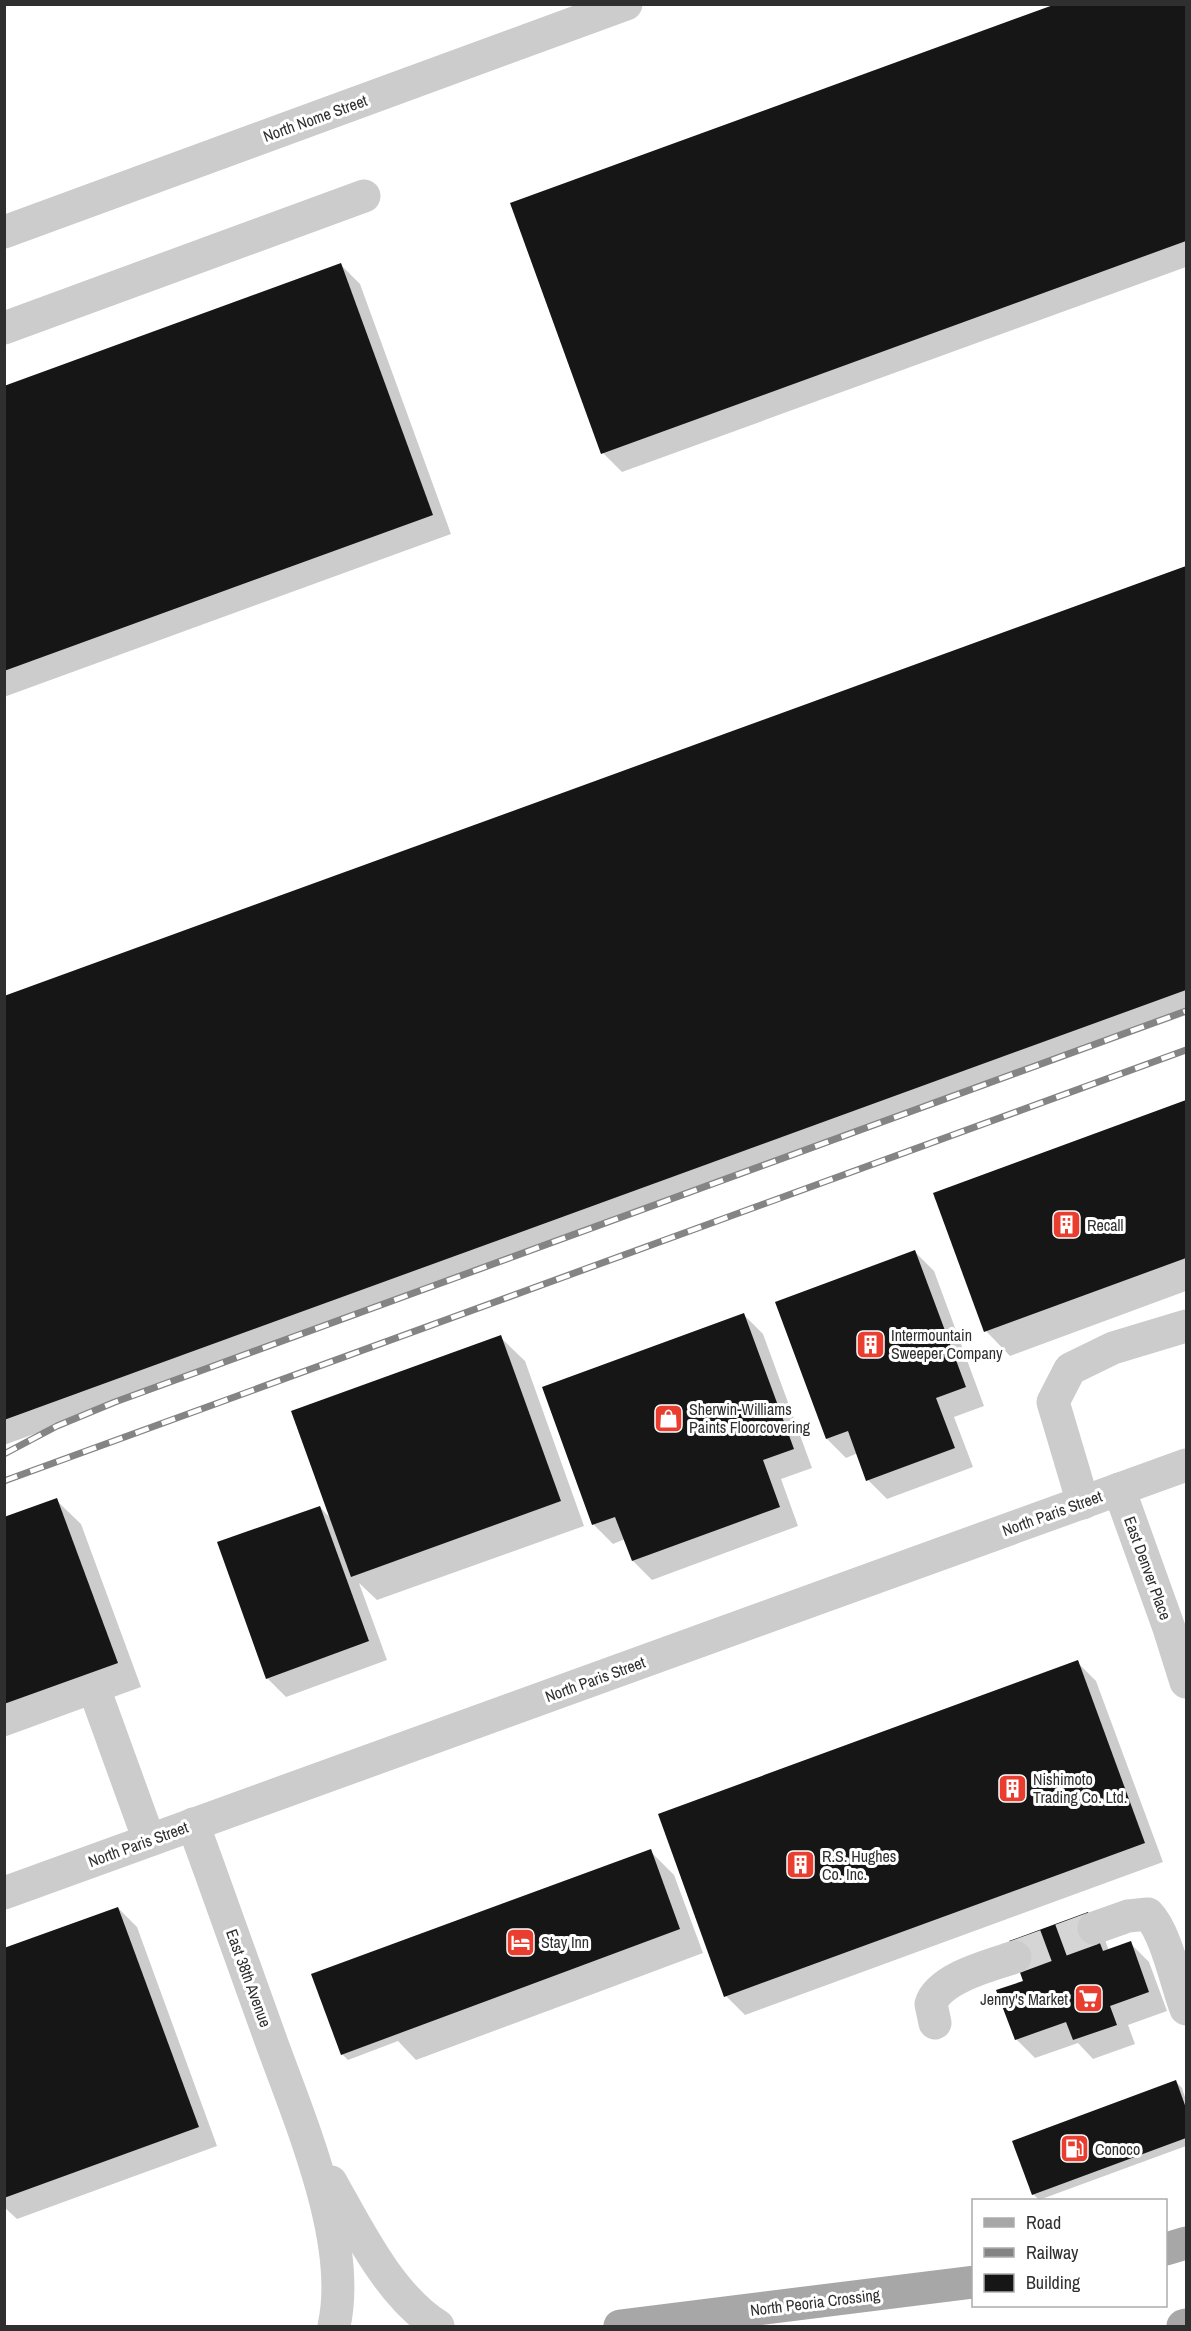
<svg xmlns="http://www.w3.org/2000/svg" width="1191" height="2331" viewBox="0 0 1191 2331" font-family="'Archivo Narrow',sans-serif">
<rect width="100%" height="100%" fill="#fff"/>
<g fill="#0003">
<path d="M 1060,4 L 1186,4 L 1186,267 L 622,472 L 603,453 Z"/>
<path d="M 341,265 L 360,284 L 451,534 L 4,697 L 4,388 Z"/>
<path d="M 1186,568 L 1186,1015 L 4,1445 L 4,998 Z"/>
<path d="M 1186,1102 L 1186,1291 L 1010,1356 L 986,1331 L 935,1194 Z"/>
<path d="M 915,1252 L 934,1271 L 984,1406 L 954,1417 L 973,1467 L 887,1499 L 868,1480 L 858,1453 L 846,1458 L 827,1439 Z"/>
<path d="M 744,1315 L 763,1334 L 812,1468 L 781,1479 L 798,1526 L 652,1580 L 633,1561 L 625,1539 L 613,1544 L 594,1525 L 544,1388 Z"/>
<path d="M 500,1337 L 525,1361 L 584,1526 L 377,1600 L 359,1583 L 387,1660 L 286,1697 L 267,1678 L 320,1507 L 331,1519 Z"/>
<path d="M 56,1500 L 81,1524 L 141,1687 L 4,1737 L 4,1519 Z"/>
<path d="M 1077,1662 L 1096,1681 L 1163,1862 L 745,2015 L 726,1996 Z"/>
<path d="M 650,1851 L 674,1875 L 703,1953 L 416,2060 L 398,2041 L 348,2060 L 342,2054 Z"/>
<path d="M 118,1908 L 137,1927 L 217,2146 L 17,2219 L 4,2207 L 4,1950 Z"/>
<path d="M 1100,1926 L 1109,1951 L 1130,1943 L 1149,1962 L 1167,2011 L 1128,2025 L 1135,2044 L 1093,2059 L 1078,2043 L 1035,2058 L 1016,2039 L 1025,1981 Z"/>
<path d="M 1176,2082 L 1182,2088 L 1186,2100 L 1186,2146 L 1039,2200 L 1033,2194 Z"/>
</g>
<g fill="#161616">
<path d="M 1056,4 L 1186,4 L 1186,241 L 601,454 L 510,203 Z"/>
<path d="M 341,263 L 433,515 L 4,671 L 4,386 Z"/>
<path d="M 1186,566 L 1186,990 L 4,1420 L 4,996 Z"/>
<path d="M 1186,1100 L 1186,1258 L 984,1332 L 933,1193 Z"/>
<path d="M 915,1250 L 966,1387 L 936,1398 L 955,1448 L 866,1481 L 848,1431 L 826,1439 L 775,1302 Z"/>
<path d="M 744,1313 L 794,1449 L 763,1460 L 780,1507 L 632,1561 L 615,1517 L 592,1525 L 542,1387 Z"/>
<path d="M 501,1335 L 561,1501 L 351,1577 L 291,1411 Z"/>
<path d="M 57,1498 L 118,1663 L 4,1704 L 4,1517 Z"/>
<path d="M 320,1506 L 369,1641 L 266,1679 L 217,1542 Z"/>
<path d="M 1078,1660 L 1145,1843 L 724,1997 L 658,1814 Z"/>
<path d="M 651,1849 L 680,1929 L 341,2055 L 311,1974 Z"/>
<path d="M 118,1907 L 199,2127 L 4,2198 L 4,1948 Z"/>
<path d="M 1088,1912 L 1103,1951 L 1131,1941 L 1149,1992 L 1110,2006 L 1117,2025 L 1073,2040 L 1066,2022 L 1015,2040 L 996,1990 L 1023,1981 L 1009,1941 Z"/>
<path d="M 1176,2080 L 1186,2108 L 1186,2138 L 1032,2195 L 1012,2141 Z"/>
</g>
<g fill="none" stroke-linecap="round" stroke-linejoin="round">
<path stroke="#d5d5d5" stroke-width="33" stroke-dasharray="33 16" stroke-linecap="butt" d="M 1015,1957 L 1094,1928"/>
<g stroke="#ccc" stroke-width="33">
<path d="M 4,232 L 626,4"/>
<path d="M 4,328 L 364,196"/>
<path d="M 1119,1489 L 1169,1628 L 1186,1682"/>
<path d="M 1083,1503 L 1053,1402 L 1070,1369 L 1113,1348 L 1186,1326"/>
<path d="M 95,1691 L 149,1840"/>
<path d="M 193,1824 C 219,1895 244,1966 270,2038 C 299,2119 353,2241 334,2326"/>
<path d="M 4,1893 L 1186,1465"/>
<path d="M 1094,1928 L 1128,1916 L 1148,1914 C 1166,1932 1176,1983 1186,2009"/>
<path d="M 935,2023 L 931,2004 C 939,1978 991,1965 1015,1957"/>
<path d="M 331,2182 C 358,2230 390,2296 438,2326"/>
</g>
<g stroke="#a7a7a7" stroke-width="33">
<path d="M 1166,2249 L 1186,2243"/>
<path d="M 620,2326 L 974,2282"/>
<path d="M 1183,2326 L 1186,2325"/>
</g>
<defs>
<g id="rail">
<path d="M 4,1454 L 57,1426 L 115,1402 L 1186,1011"/>
<path d="M 4,1481 L 1186,1050"/>
</g>
</defs>
<use href="#rail" stroke="#848484" stroke-width="7"/>
<use href="#rail" stroke="#fff" stroke-width="4.5" stroke-dasharray="14" stroke-linecap="butt"/>
</g>
<defs>
<symbol id="building-square" viewBox="-11 -11 22 22"><rect x="-9" y="-9" width="18" height="18" rx="4" fill="#e93e2f" stroke="#fff"/><path d="M-4-6H4V6H1V3H-1V6H-4ZM-2.5-4.3h1.7v1.8h-1.7ZM.8-4.3h1.7v1.8H.8ZM-2.5-1h1.7V.8h-1.7ZM.8-1h1.7V.8H.8Z" fill="#fff"/></symbol>
<symbol id="shop-square" viewBox="-11 -11 22 22"><rect x="-9" y="-9" width="18" height="18" rx="4" fill="#e93e2f" stroke="#fff"/><path d="M-5-2.5h2.3a2.7 3.5 0 0 1 5.4 0H5L5.5 6h-11ZM-1.5-2.5h3a1.5 2.3 0 0 0-3 0Z" fill="#fff"/></symbol>
<symbol id="hotel-square" viewBox="-11 -11 22 22"><rect x="-9" y="-9" width="18" height="18" rx="4" fill="#e93e2f" stroke="#fff"/><path d="M-6-4.5h1.5V1H6V5H4.5V3h-9V5H-6ZM-4 0a1.8 1.8 0 1 1 3.6 0ZM.5 0V-2.5h3Q6-2.5 6 0Z" fill="#fff"/></symbol>
<symbol id="supermarket-square" viewBox="-11 -11 22 22"><rect x="-9" y="-9" width="18" height="18" rx="4" fill="#e93e2f" stroke="#fff"/><path d="M-6-5.5h2.5l.6 2H6L4.5 2H-2.5L-4.4-4H-6ZM-1.5 3.2a1.3 1.3 0 1 0 .1 0ZM3 3.2a1.3 1.3 0 1 0 .1 0Z" fill="#fff"/></symbol>
<symbol id="fuel-square" viewBox="-11 -11 22 22"><rect x="-9" y="-9" width="18" height="18" rx="4" fill="#e93e2f" stroke="#fff"/><path d="M-5.5-6h7V0h2V4h1.3V-2.5L3-4.5l.8-.8L6-3V5H2.5V1h-1V6h-7ZM-4.2-4.7v3.2H.2V-4.7Z" fill="#fff"/></symbol>
</defs>
<g fill-rule="evenodd">
<use href="#building-square" x="1050" y="1208" width="33" height="33"/>
<use href="#building-square" x="854" y="1328" width="33" height="33"/>
<use href="#shop-square" x="652" y="1402" width="33" height="33"/>
<use href="#building-square" x="996" y="1772" width="33" height="33"/>
<use href="#building-square" x="784" y="1848" width="33" height="33"/>
<use href="#hotel-square" x="504" y="1926" width="33" height="33"/>
<use href="#supermarket-square" x="1072" y="1982" width="33" height="33"/>
<use href="#fuel-square" x="1058" y="2132" width="33" height="33"/>
</g>
<g text-anchor="middle" dominant-baseline="central" stroke-width="6" stroke-linejoin="round" paint-order="stroke">
<g font-size="16" fill="#2f2f2f" stroke="#fff">
<text transform="translate(315 118) rotate(-20)">North Nome Street</text>
<text transform="translate(1052 1513) rotate(-20)">North Paris Street</text>
<text transform="translate(1148 1568) rotate(70)">East Denver Place</text>
<text transform="translate(595 1679) rotate(-20)">North Paris Street</text>
<text transform="translate(138 1844) rotate(-20)">North Paris Street</text>
<text transform="translate(249 1978) rotate(70)">East 38th Avenue</text>
<text transform="translate(815 2302) rotate(-7)">North Peoria Crossing</text>
</g>
<g font-size="16" fill="#2f2f2f" stroke="#fff" text-anchor="start">
<text x="1087" y="1225">Recall</text>
<text x="891" y="1335">Intermountain<tspan x="891" dy="18">Sweeper Company</tspan></text>
<text x="689" y="1409">Sherwin-Williams<tspan x="689" dy="18">Paints Floorcovering</tspan></text>
<text x="1033" y="1779">Nishimoto<tspan x="1033" dy="18">Trading Co. Ltd.</tspan></text>
<text x="822" y="1856">R.S. Hughes<tspan x="822" dy="18">Co. Inc.</tspan></text>
<text x="541" y="1942">Stay Inn</text>
<text x="1068" y="1999" text-anchor="end">Jenny's Market</text>
<text x="1095" y="2149">Conoco</text>
</g>
</g>
<rect width="1191" height="2331" fill="none" stroke="#2f2f2f" stroke-width="12"/>
<rect x="972" y="2199" width="195" height="108" fill="#ffffff" stroke="#acacac" stroke-width="1.5"/>
<rect x="984" y="2218" width="30" height="9" fill="#a7a7a7" stroke="#acacac" stroke-width="1.5"/>
<text x="1026" y="2229" font-size="18" fill="#2f2f2f">Road</text>
<rect x="984" y="2248" width="30" height="9" fill="#848484" stroke="#acacac" stroke-width="1.5"/>
<text x="1026" y="2259" font-size="18" fill="#2f2f2f">Railway</text>
<rect x="984" y="2274" width="30" height="18" fill="#161616" stroke="#acacac" stroke-width="1.5"/>
<text x="1026" y="2289" font-size="18" fill="#2f2f2f">Building</text>
</svg>
